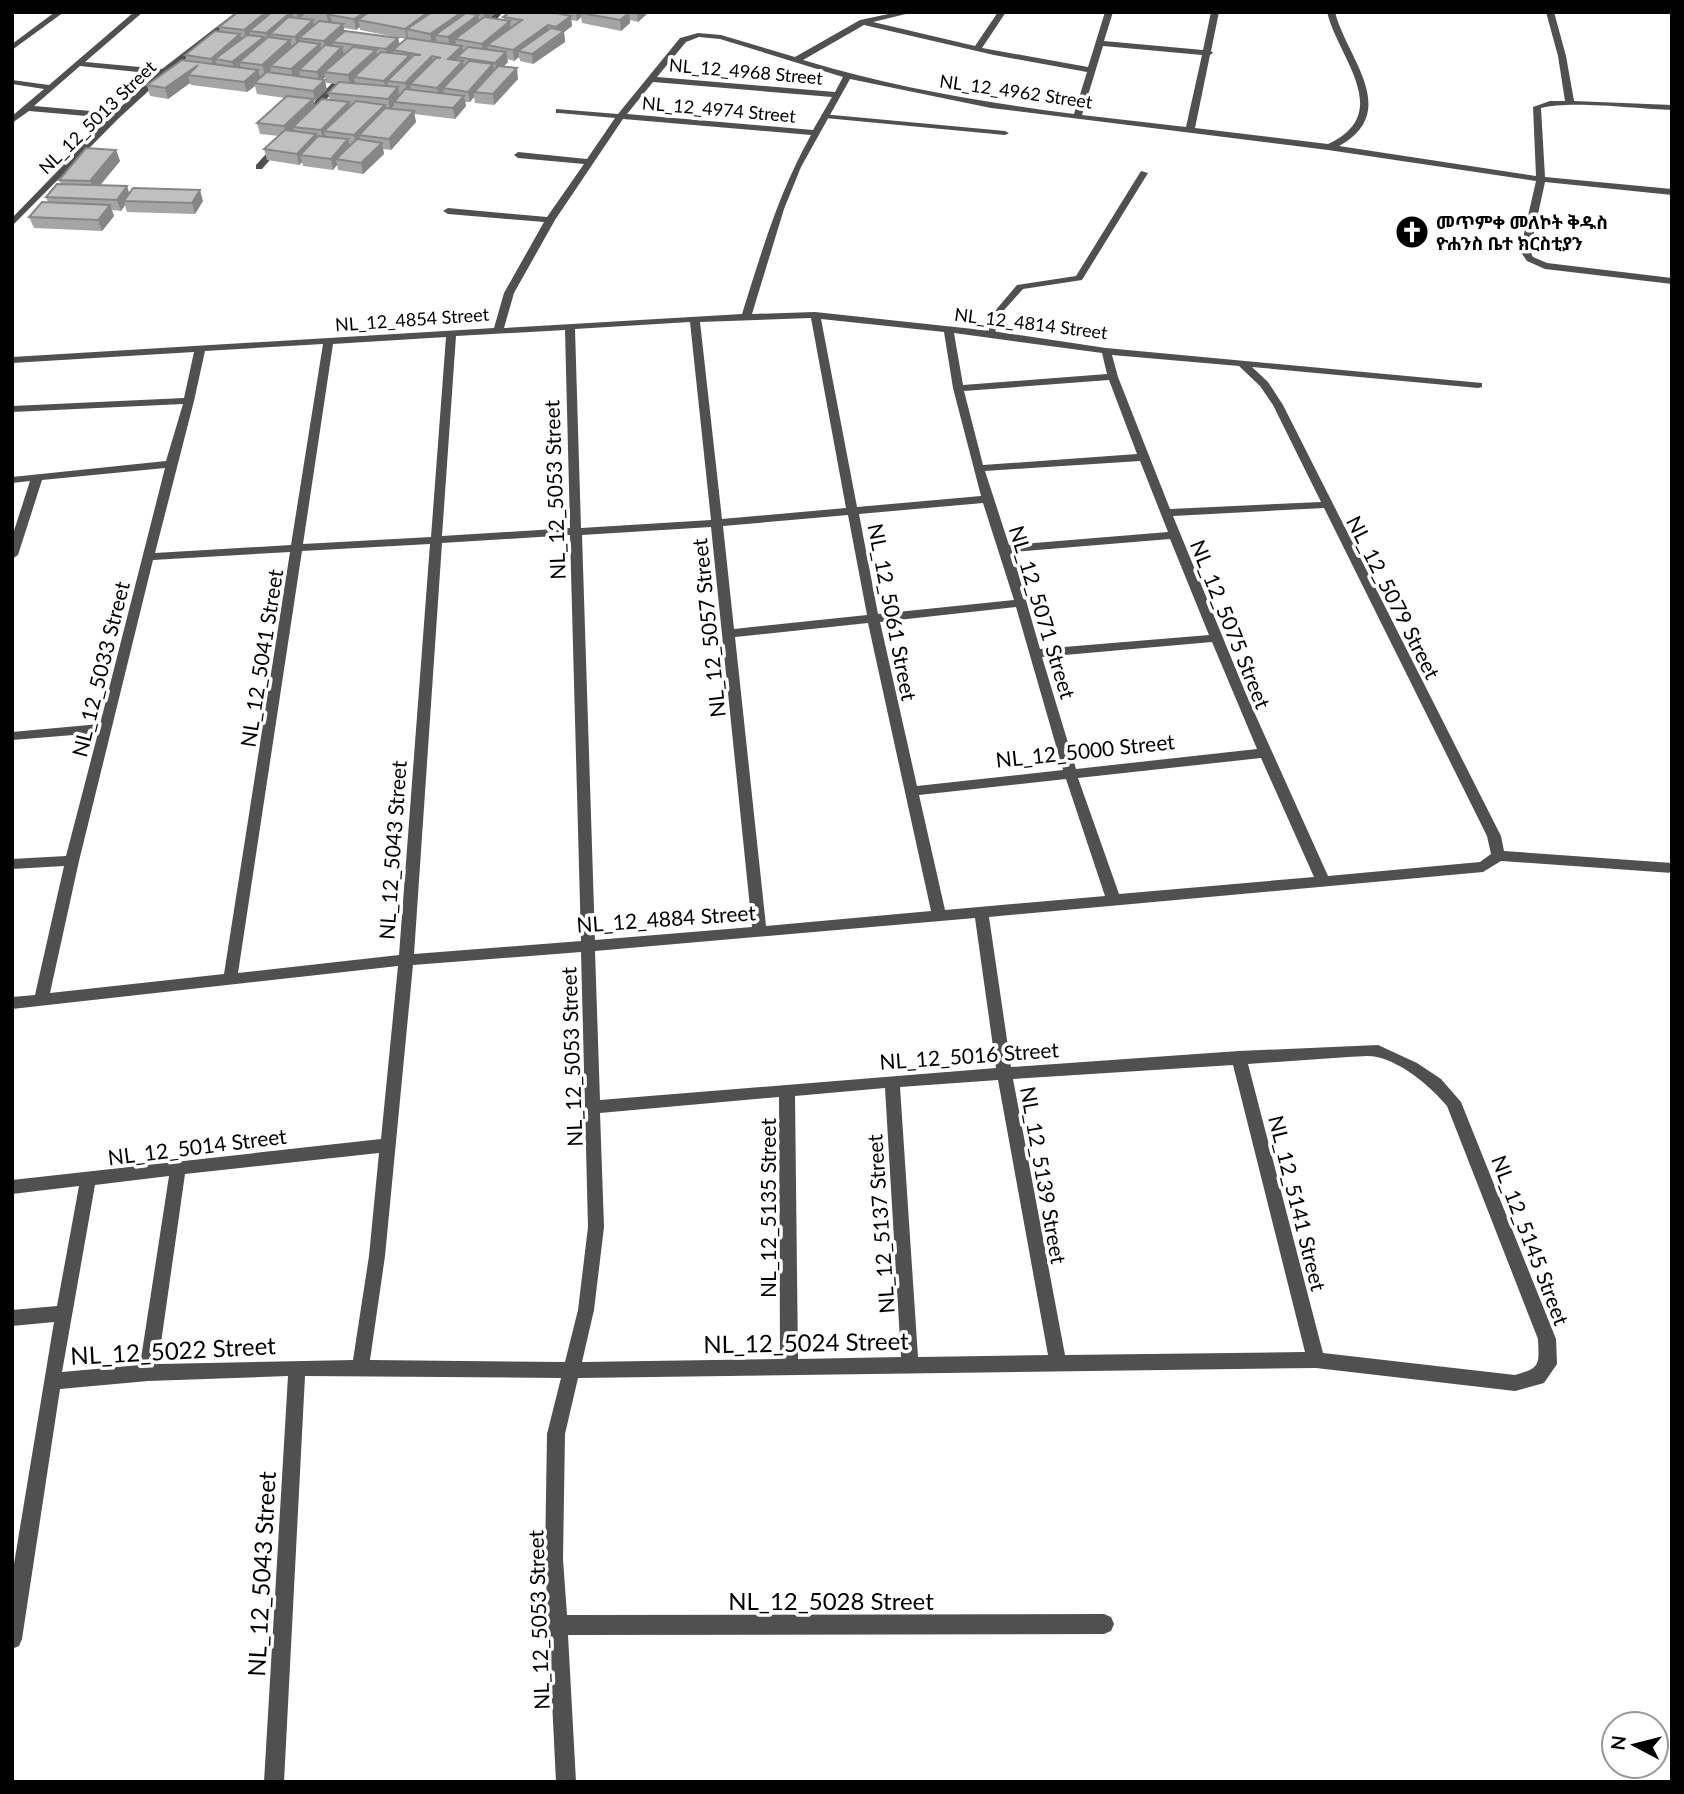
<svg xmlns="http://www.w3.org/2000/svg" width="1684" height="1794" viewBox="0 0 1684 1794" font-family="Lato,'Noto Sans Ethiopic',sans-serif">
<rect width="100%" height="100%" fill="#fff"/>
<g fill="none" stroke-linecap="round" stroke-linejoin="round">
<g fill="#505050" fill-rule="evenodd">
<path d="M 822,114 L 1005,131 L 1009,133 L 1005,135 L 825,118 L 821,116 Z"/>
<path d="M 1141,171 L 1148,173 L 1082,280 L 1023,289 L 997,318 L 995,336 L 989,336 L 989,318 L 1017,285 L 1076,276 Z"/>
</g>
<g fill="#505050" fill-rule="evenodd">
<path d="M 55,12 L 64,12 L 12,50 L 12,44 Z"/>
<path d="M 134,12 L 143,12 L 85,62 L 162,69 L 236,12 L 245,12 L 167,74 L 119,118 L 12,226 L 12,218 L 109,118 L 29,111 L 12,123 L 12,116 L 44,89 L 12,84 L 12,80 L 49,85 ZM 80,66 L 157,74 L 114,113 L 34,106 Z"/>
<path d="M 495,12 L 503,12 L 484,34 L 478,34 L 478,30 Z"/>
<path d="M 898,12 L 914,12 L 873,22 L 975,46 L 998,12 L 1006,12 L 982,48 L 1088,67 L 1105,12 L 1113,12 L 1104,41 L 1203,50 L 1211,12 L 1219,12 L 1211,51 L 1213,53 L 1210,55 L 1195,128 L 1328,144 C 1395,113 1338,58 1327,12 L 1335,12 C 1346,57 1402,111 1339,146 L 1536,176 L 1533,107 L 1550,101 L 1565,101 L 1558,56 L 1546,12 L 1554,12 L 1566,56 L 1574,101 L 1672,105 L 1672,110 C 1639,109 1570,100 1541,108 L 1545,177 L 1672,189 L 1672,195 L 1545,182 L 1530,251 L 1533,257 L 1547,263 L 1672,278 L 1672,284 L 1545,269 L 1527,261 L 1520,251 L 1536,181 L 1328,150 L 991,108 L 850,79 L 801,167 L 784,209 L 752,314 L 815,312 L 992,331 L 1106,348 L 1482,383 L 1482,387 L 1478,388 L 1252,367 L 1268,382 L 1283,405 L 1501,836 L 1504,851 L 1672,863 L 1672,873 L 1501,861 L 1483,872 L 989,917 L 1011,1067 L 1239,1051 L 1378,1045 L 1417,1063 L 1441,1079 L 1461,1102 L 1556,1339 L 1557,1364 L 1544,1383 L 1515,1391 L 1316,1368 L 578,1378 L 565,1434 L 563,1559 L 567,1615 L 1104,1614 L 1111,1617 L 1114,1624 L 1111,1631 L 1104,1634 L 568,1635 L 576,1782 L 556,1782 L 545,1559 L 547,1434 L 561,1378 L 305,1376 L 284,1782 L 264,1782 L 288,1376 L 148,1381 L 60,1389 L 22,1639 L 19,1646 L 12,1649 L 12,1576 L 54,1322 L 12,1326 L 12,1310 L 57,1306 L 79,1186 L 12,1194 L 12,1180 L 381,1139 L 398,966 L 12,1009 L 12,997 L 35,995 L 64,866 L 12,869 L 12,859 L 66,856 L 98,733 L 12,740 L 12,732 L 100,724 L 165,468 L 42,480 L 18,555 L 12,559 L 12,537 L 30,481 L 12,483 L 12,477 L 166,461 L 183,404 L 12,412 L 12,406 L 184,398 L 194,352 L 12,363 L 12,357 L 494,328 L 504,293 L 544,222 L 448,214 L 443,211 L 448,208 L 547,217 L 584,164 L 518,158 L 514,155 L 518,152 L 587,159 L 615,118 L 559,113 L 556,113 L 556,109 L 618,114 L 680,38 L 698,33 L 721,35 L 795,57 L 860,20 ZM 864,25 L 994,55 L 1087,72 L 1074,114 C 981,102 892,87 803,60 ZM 699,37 L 720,39 L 843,77 L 835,92 L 657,77 L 686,42 ZM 1103,46 L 1202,55 L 1186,127 L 1082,115 ZM 653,82 L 832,97 L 813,130 L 627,114 ZM 623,119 L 811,135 C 778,194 762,251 742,314 L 504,328 L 514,293 L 555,220 ZM 811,318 L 846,508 L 722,519 L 700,322 ZM 821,319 L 944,332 L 953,388 L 981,496 L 857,507 ZM 690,322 L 711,520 L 581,528 L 575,329 ZM 565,330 L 570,528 L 442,536 L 456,336 ZM 954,333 L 1102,353 L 1107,374 L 963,385 ZM 446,337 L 431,537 L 303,544 L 333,344 ZM 323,344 L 291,545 L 155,553 L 194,401 L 205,351 ZM 1112,355 L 1239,366 L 1260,386 L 1273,405 L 1321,502 L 1170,509 L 1118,377 ZM 1109,380 L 1137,454 L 983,465 L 964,391 ZM 1140,461 L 1168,532 L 1009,545 L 985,471 ZM 983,503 L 1014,600 L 878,614 L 859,514 ZM 1324,508 L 1487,836 L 1491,854 L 1480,862 L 1328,876 L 1246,694 L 1173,516 ZM 848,515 L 867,615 L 734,629 L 723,526 ZM 711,527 L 752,927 L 595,940 L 582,535 ZM 570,535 L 581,941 L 414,954 L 442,543 ZM 1170,539 L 1209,635 L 1040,649 L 1012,552 ZM 430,544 L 399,955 L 238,973 L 302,551 ZM 290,552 L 224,974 L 50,993 L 79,861 L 153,560 ZM 1016,607 L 1063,770 L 917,786 L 880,622 ZM 868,623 L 931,911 L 766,926 L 735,637 ZM 1212,642 L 1257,749 L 1076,769 L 1042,657 ZM 1261,758 L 1314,877 L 1119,894 L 1078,778 ZM 1066,779 L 1105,896 L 945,910 L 919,795 ZM 975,918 L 996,1068 L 600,1100 L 595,951 ZM 581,952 L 588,1227 L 578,1310 L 565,1362 L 370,1360 L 385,1256 L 413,965 ZM 1348,1057 C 1357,1057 1368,1055 1377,1057 C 1403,1063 1430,1086 1447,1106 L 1538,1339 C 1539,1364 1541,1368 1515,1375 L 1323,1353 L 1248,1064 ZM 1233,1065 L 1305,1352 L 1065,1355 L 1013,1079 ZM 998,1080 L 1048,1355 L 918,1357 L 900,1087 ZM 885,1088 L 901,1357 L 798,1359 L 795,1096 ZM 779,1097 L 780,1359 L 582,1362 L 594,1310 L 604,1227 L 600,1113 ZM 379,1153 L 369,1256 L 353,1360 L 158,1364 L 185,1174 ZM 169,1176 L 140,1365 L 62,1372 L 95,1185 Z"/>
<path d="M 345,69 L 352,71 L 313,114 L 307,114 L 307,110 Z"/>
<path d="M 276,143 L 283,145 L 262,169 L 256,169 L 256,165 Z"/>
</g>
</g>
<g fill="#a5a5a5" fill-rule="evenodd">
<path d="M 238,12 L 497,12 L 490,18 L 504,20 L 503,17 L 510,12 L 649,12 L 638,22 L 630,20 L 630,23 L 621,31 L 582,23 L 581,17 L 577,21 L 571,20 L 572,26 L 564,32 L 565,42 L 533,64 L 520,61 L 519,57 L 514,61 L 507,59 L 508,62 L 503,67 L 518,79 L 494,105 L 475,103 L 474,97 L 470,102 L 465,102 L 466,106 L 455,119 L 414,114 L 416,122 L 391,150 L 383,149 L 384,154 L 363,174 L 338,170 L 337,165 L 333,170 L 303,166 L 302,162 L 299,165 L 267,160 L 264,149 L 279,136 L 260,134 L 257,123 L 285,98 L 257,94 L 255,86 L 247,92 L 191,85 L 190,83 L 168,99 L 150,96 L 147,85 L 187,61 L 185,55 L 220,32 L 219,27 ZM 360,27 L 360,30 L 406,39 L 400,44 L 398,38 L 345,31 L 344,28 L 356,30 ZM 325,77 L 326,83 L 336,84 L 328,93 L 330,100 L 315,106 L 314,101 L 315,101 L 327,90 L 323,79 Z"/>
<path d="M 116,150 L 120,161 L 100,185 L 127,186 L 129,193 L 203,201 L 195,214 L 127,212 L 125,205 L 121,211 L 112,210 L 114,216 L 102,231 L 34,228 L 29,217 L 48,202 L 46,197 L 61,184 L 59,180 Z"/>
</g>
<g fill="#868686">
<path d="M 266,12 L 274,12 L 249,31 L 251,38 L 247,41 L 244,30 Z"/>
<path d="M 291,12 L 292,12 L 294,22 L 270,34 L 272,41 L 269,44 L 266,33 Z"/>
<path d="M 296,12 L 303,12 L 304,15 L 298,19 Z"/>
<path d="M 329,12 L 348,12 L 330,15 L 332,22 L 329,24 L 326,14 Z"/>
<path d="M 365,12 L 382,12 L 358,20 L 360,27 L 356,30 L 354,19 Z"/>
<path d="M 428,12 L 438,12 L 407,29 L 408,38 L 407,39 L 405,29 Z"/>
<path d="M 463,12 L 465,22 L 435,35 L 437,42 L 432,45 L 430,34 Z"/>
<path d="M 483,12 L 497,12 L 485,22 Z"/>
<path d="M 576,12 L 586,12 L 581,13 L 581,17 L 577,21 Z"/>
<path d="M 637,12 L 649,12 L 638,22 Z"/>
<path d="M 629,13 L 630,23 L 621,31 L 620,20 Z"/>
<path d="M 478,15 L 480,25 L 455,39 L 456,43 L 450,47 L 448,37 Z"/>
<path d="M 571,16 L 572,26 L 564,32 L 565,42 L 533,64 L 532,54 L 557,36 L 556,27 Z"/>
<path d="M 313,20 L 315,30 L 299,38 L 301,44 L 297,47 L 295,37 Z"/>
<path d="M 510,21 L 511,32 L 487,45 L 488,50 L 483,54 L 482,44 Z"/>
<path d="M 343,24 L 345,34 L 332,42 L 333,46 L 326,52 L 324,41 Z"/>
<path d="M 548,25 L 549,36 L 518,51 L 519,57 L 514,61 L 513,50 Z"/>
<path d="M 240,34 L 243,45 L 215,59 L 217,66 L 214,69 L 211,59 Z"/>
<path d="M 264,37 L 267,47 L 239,62 L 241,68 L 235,72 L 232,62 Z"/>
<path d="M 398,38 L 400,48 L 393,50 L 394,55 L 388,60 L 386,49 Z"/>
<path d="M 290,40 L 293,50 L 270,66 L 271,70 L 265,75 L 262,65 Z"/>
<path d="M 320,44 L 322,54 L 299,70 L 300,74 L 293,80 L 291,69 Z"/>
<path d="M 462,46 L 464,57 L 457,57 L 458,62 L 448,59 Z"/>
<path d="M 342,47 L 345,58 L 324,72 L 325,77 L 320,83 L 317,72 Z"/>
<path d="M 376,50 L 378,61 L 354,77 L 355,82 L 350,86 L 348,75 Z"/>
<path d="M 506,52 L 508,62 L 497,73 L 495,63 Z"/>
<path d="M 410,55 L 412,66 L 387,81 L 389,89 L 386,92 L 384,81 Z"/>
<path d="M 432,56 L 434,66 L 410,84 L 411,90 L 407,94 L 405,83 Z"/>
<path d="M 463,61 L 464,72 L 443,88 L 444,93 L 439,98 L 437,88 Z"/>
<path d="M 493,64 L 495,75 L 474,92 L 474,97 L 470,102 L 468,92 Z"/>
<path d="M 198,65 L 188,75 L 190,83 L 168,99 L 165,88 Z"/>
<path d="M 517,68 L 518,79 L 494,105 L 493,94 Z"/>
<path d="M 258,70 L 261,80 L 254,83 L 255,86 L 247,92 L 244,82 Z"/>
<path d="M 325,80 L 327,90 L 315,101 L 313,91 Z"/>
<path d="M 398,87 L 400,98 L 394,102 L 394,105 L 390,110 L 388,99 Z"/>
<path d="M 464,96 L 466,106 L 455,119 L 453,108 Z"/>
<path d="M 313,99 L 316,110 L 293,127 L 294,131 L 287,137 L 284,126 Z"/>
<path d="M 349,102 L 352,113 L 324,131 L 326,138 L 323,141 L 321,130 Z"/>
<path d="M 385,105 L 387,116 L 359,135 L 361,142 L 356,146 L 354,135 Z"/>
<path d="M 414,111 L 416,122 L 391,150 L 389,139 Z"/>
<path d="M 316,134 L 319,145 L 300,155 L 302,162 L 299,165 L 297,154 Z"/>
<path d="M 348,139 L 351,150 L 336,159 L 337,165 L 333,170 L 331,159 Z"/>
<path d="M 382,143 L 384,154 L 363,174 L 361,163 Z"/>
<path d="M 116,150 L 120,161 L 94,193 L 90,181 Z"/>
<path d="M 127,186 L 130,197 L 124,201 L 125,205 L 121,211 L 117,200 Z"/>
<path d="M 200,190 L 203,201 L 195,214 L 192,203 Z"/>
<path d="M 110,205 L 114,216 L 102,231 L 98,220 Z"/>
</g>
<g fill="#c0c0c0" stroke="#868686" stroke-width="2">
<path d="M 238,12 L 266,12 L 244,30 L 219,27 Z"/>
<path d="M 272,12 L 291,12 L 266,33 L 249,31 Z"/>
<path d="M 335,12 L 365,12 L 354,19 L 330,15 Z"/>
<path d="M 369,12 L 428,12 L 405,29 L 358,20 Z"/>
<path d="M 432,12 L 462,12 L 430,34 L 407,29 Z"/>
<path d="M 510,12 L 550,12 L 571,16 L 556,27 L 548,25 L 513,50 L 487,45 L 522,20 L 503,17 Z"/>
<path d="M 582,12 L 626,12 L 629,13 L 620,20 L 581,13 Z"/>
<path d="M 466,13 L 478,15 L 448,37 L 435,35 Z"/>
<path d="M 288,17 L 313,20 L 295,37 L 270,34 Z"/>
<path d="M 484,17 L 510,21 L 482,44 L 455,39 Z"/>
<path d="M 319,21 L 343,24 L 324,41 L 299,38 Z"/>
<path d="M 551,28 L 564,31 L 532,54 L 518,51 Z"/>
<path d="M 215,31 L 240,34 L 211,59 L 185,55 Z"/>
<path d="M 345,31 L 398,38 L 386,49 L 332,42 Z"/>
<path d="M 247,35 L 264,37 L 232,62 L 215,59 Z"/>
<path d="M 268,37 L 290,40 L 262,65 L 239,62 Z"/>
<path d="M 407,38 L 462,46 L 448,59 L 463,61 L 437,88 L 410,84 L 436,58 L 441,58 L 432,56 L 405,83 L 387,81 L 414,55 L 421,55 L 393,50 Z"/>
<path d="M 299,41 L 320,44 L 291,69 L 270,66 Z"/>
<path d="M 325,45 L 342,47 L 317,72 L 299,70 Z"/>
<path d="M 353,47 L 376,50 L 348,75 L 324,72 Z"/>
<path d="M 468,47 L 506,52 L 495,63 L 457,57 Z"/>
<path d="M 381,52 L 410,55 L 384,81 L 354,77 Z"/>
<path d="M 182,60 L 258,70 L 244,82 L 188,75 L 198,65 L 165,88 L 147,85 Z"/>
<path d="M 469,61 L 493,64 L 468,92 L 443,88 Z"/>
<path d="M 498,66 L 517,68 L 493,94 L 474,92 Z"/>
<path d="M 267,72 L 325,80 L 313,91 L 254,83 Z"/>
<path d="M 339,82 L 398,87 L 388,99 L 328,93 Z"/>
<path d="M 405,89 L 464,96 L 453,108 L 394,102 Z"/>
<path d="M 287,96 L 313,99 L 284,126 L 257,123 Z"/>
<path d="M 322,99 L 349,102 L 321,130 L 293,127 Z"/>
<path d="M 356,101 L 385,105 L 354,135 L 324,131 Z"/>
<path d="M 385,108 L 414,111 L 389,139 L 359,135 Z"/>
<path d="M 285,130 L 316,134 L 297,154 L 264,149 Z"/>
<path d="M 318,136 L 348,139 L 331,159 L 300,155 Z"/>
<path d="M 357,139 L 382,143 L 361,163 L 336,159 Z"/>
<path d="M 86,148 L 116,150 L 90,181 L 59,180 Z"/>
<path d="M 57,184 L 127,186 L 117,200 L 46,197 Z"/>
<path d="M 133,188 L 200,190 L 192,203 L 124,201 Z"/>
<path d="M 42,202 L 110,205 L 98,220 L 29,217 Z"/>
</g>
<defs>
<symbol id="church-disc" viewBox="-11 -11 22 22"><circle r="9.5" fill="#000" stroke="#fff"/><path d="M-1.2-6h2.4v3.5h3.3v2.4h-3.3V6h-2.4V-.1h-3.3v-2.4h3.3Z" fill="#fff"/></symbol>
</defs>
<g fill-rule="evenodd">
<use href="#church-disc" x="1393" y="213" width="38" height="38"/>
</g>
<g text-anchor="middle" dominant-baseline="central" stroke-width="7" stroke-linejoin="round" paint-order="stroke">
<g font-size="18" fill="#000" stroke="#fff">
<text transform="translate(746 71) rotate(5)">NL_12_4968 Street</text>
<text transform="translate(1016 91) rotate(8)">NL_12_4962 Street</text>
<text transform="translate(719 109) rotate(5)">NL_12_4974 Street</text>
<text transform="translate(97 117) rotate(-44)">NL_12_5013 Street</text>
<text transform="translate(412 319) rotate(-4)">NL_12_4854 Street</text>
<text transform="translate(1031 323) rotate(7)">NL_12_4814 Street</text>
</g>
<g font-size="18" font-weight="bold" fill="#000" stroke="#fff" text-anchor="start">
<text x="1436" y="222">መጥምቀ መለኮት ቅዱስ<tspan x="1436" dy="21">ዮሐንስ ቤተ ክርስቲያን</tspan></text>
</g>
<g font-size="21" fill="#000" stroke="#fff">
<text transform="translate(554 490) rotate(-92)">NL_12_5053 Street</text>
<text transform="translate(1394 597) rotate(63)">NL_12_5079 Street</text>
<text transform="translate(893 612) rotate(79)">NL_12_5061 Street</text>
<text transform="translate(1043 612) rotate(73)">NL_12_5071 Street</text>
<text transform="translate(1231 624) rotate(68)">NL_12_5075 Street</text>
<text transform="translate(708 628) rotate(-96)">NL_12_5057 Street</text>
<text transform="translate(261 658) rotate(-81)">NL_12_5041 Street</text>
<text transform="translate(100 669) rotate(-76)">NL_12_5033 Street</text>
<text transform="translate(1085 750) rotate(-6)">NL_12_5000 Street</text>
<text transform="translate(392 850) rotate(-86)">NL_12_5043 Street</text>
<text transform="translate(666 918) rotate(-4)">NL_12_4884 Street</text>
<text transform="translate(969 1055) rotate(-4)">NL_12_5016 Street</text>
<text transform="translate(571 1057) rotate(-92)">NL_12_5053 Street</text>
<text transform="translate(197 1146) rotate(-7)">NL_12_5014 Street</text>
<text transform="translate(1044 1175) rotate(80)">NL_12_5139 Street</text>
<text transform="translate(1298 1203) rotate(76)">NL_12_5141 Street</text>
<text transform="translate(767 1208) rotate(-90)">NL_12_5135 Street</text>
<text transform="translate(880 1224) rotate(-94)">NL_12_5137 Street</text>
<text transform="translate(1531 1240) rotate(69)">NL_12_5145 Street</text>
<text transform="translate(538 1620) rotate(-92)">NL_12_5053 Street</text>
</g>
<g font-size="24" fill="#000" stroke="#fff">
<text transform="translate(806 1342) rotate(-1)">NL_12_5024 Street</text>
<text transform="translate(173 1350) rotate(-3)">NL_12_5022 Street</text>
<text transform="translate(261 1574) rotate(-87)">NL_12_5043 Street</text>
<text x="831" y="1600">NL_12_5028 Street</text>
</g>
</g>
<rect width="1684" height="1794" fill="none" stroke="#000000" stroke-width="28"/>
<g transform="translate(1635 1745) rotate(277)"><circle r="33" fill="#ffffff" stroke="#999999" stroke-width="2"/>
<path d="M0-5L12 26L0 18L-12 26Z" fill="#000000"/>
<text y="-10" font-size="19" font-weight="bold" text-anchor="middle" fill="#000000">N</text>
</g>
</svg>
